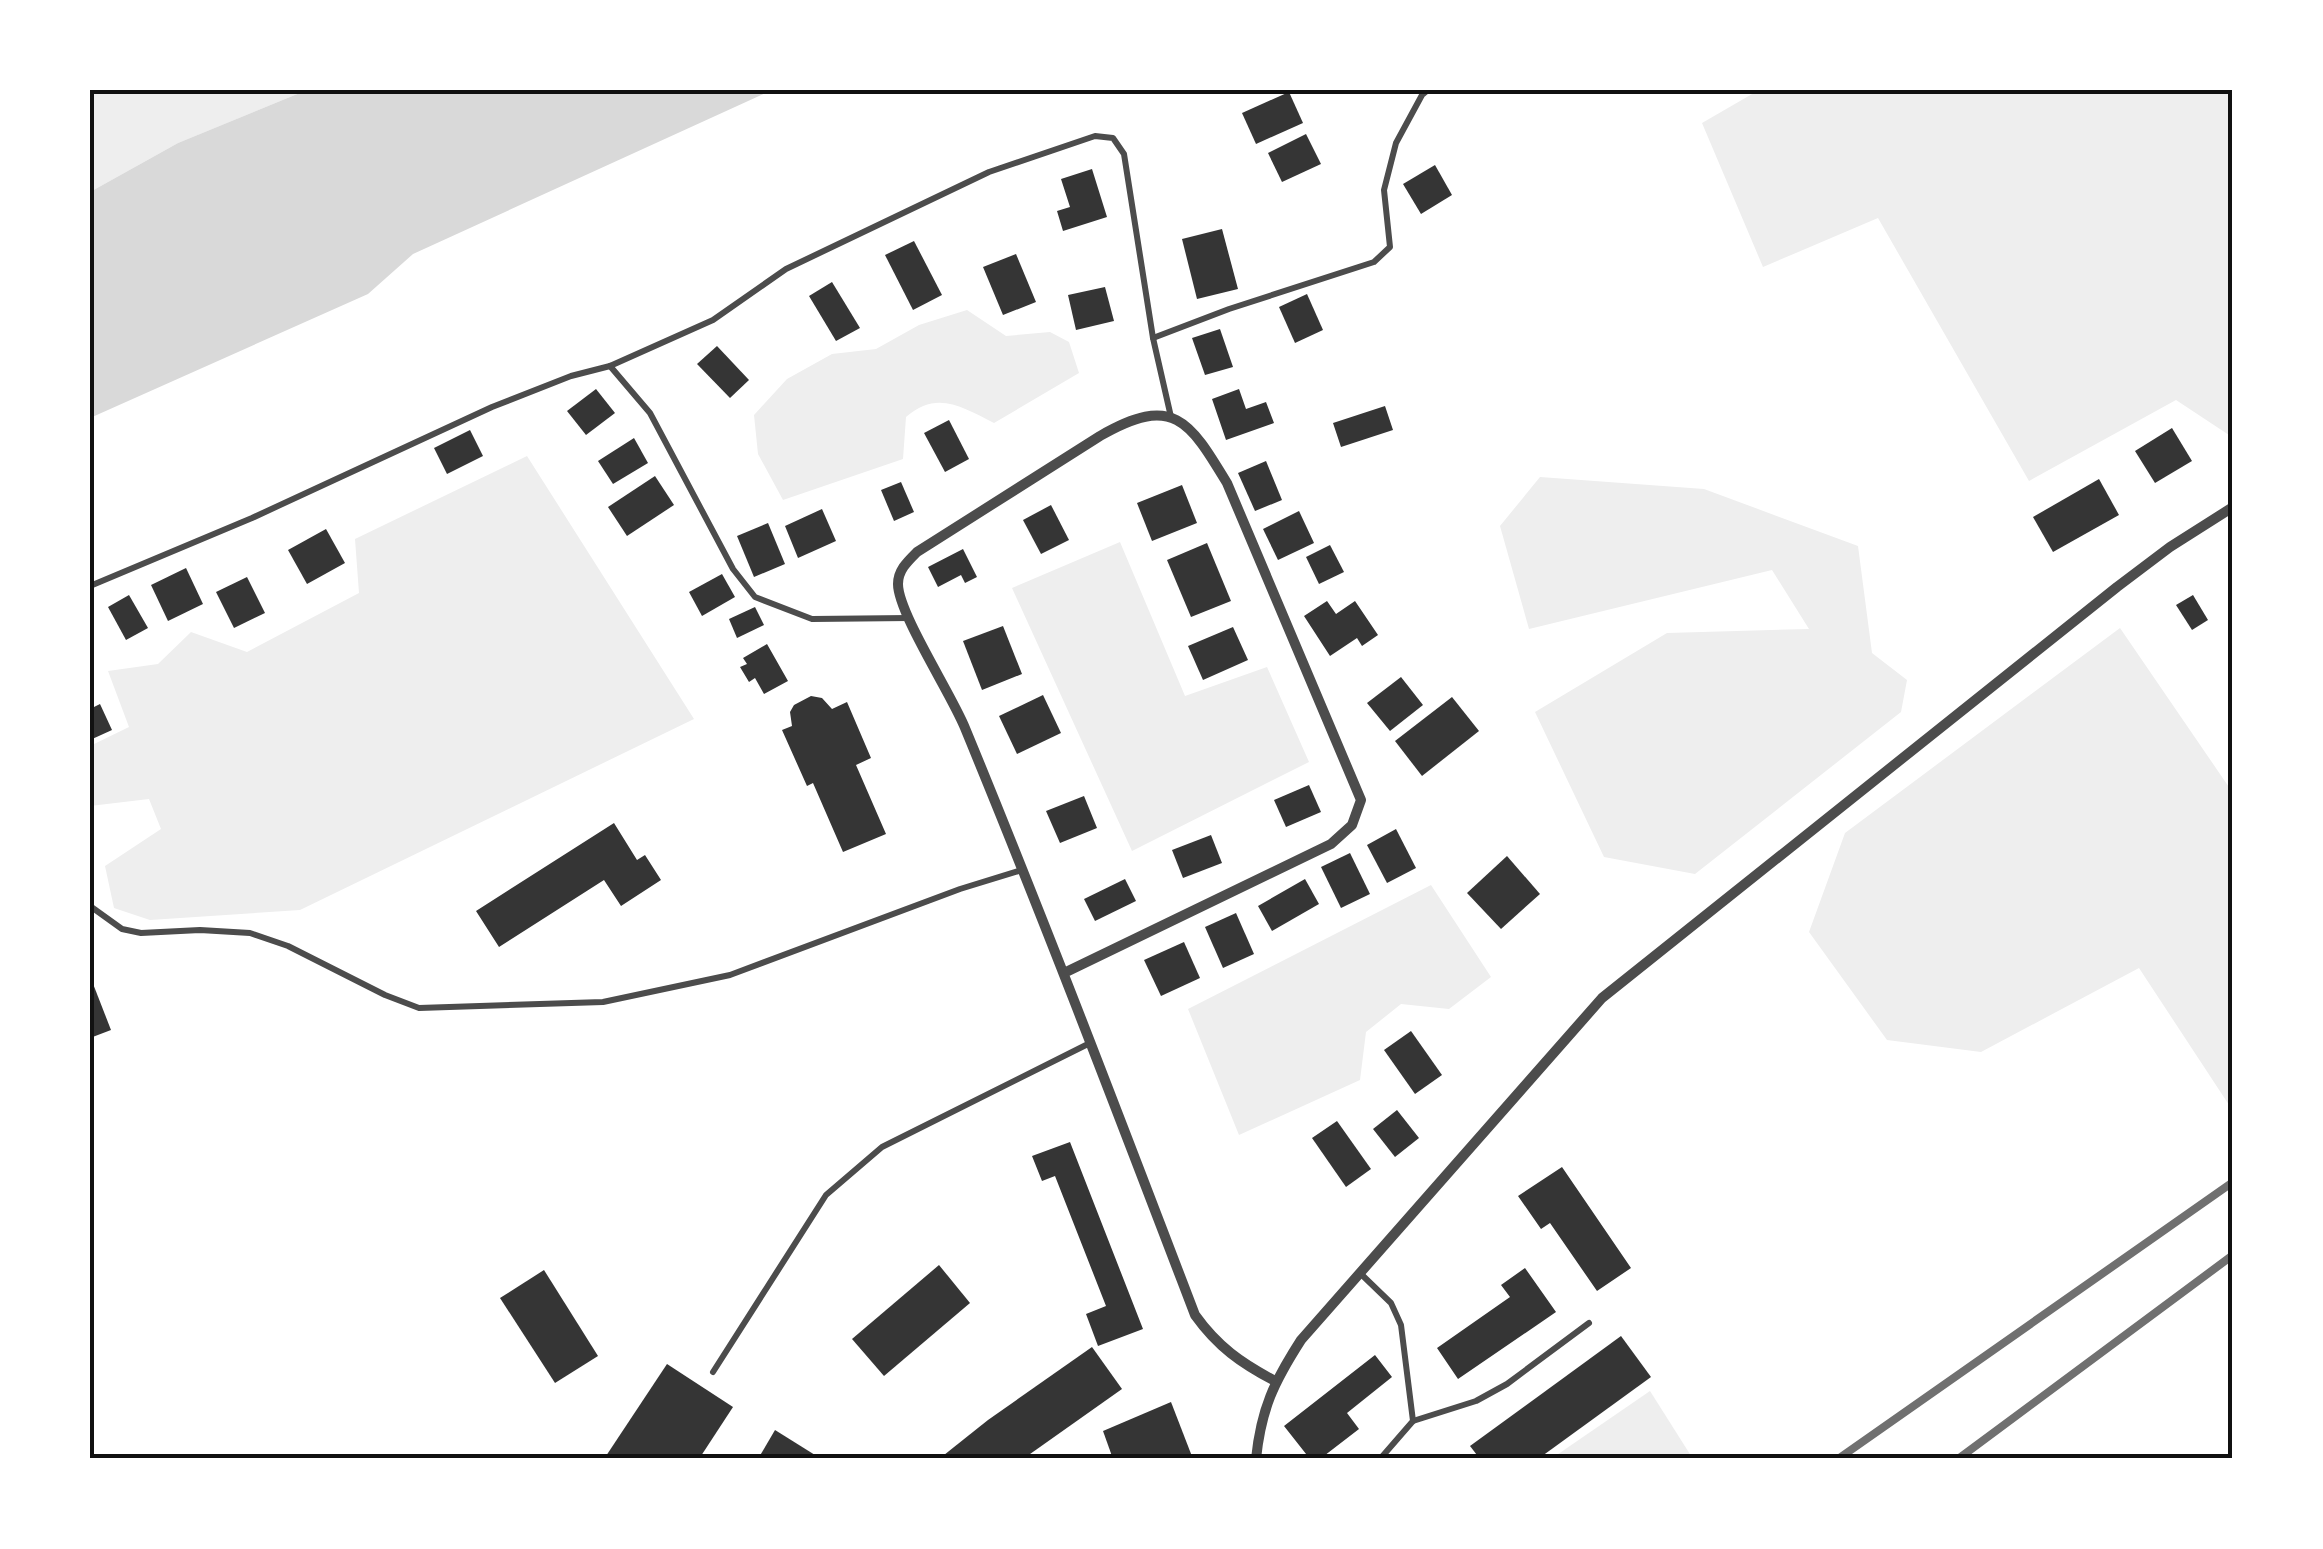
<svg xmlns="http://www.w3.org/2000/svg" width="2323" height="1549" viewBox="0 0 2323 1549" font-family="Overpass,sans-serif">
<rect width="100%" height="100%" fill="#fff"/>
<g fill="#eee">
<path d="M 90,90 L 307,90 L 178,143 L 90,192 Z"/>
<path d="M 1759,90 L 2233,90 L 2233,433 L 2229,435 L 2176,400 L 2029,481 L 1878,218 L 1763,267 L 1702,123 Z"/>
<path d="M 967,310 L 1006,336 L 1050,332 L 1069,342 L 1079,373 L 994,423 C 962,407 937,390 906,417 L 903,459 L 783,500 L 758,454 L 754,415 L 787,379 L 832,354 L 876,349 L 919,325 Z"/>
<path d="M 527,456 L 694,719 L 300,910 L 150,920 L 114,908 L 105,866 L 161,829 L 149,799 L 90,806 L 90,746 L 129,727 L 108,671 L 158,664 L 191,632 L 247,652 L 359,593 L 355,539 Z"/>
<path d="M 1540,477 L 1704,489 L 1858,546 L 1872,653 L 1907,680 L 1901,712 L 1695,874 L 1604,857 L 1535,712 L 1667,633 L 1809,629 L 1772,570 L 1529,629 L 1500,526 Z"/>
<path d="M 1120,542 L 1185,696 L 1267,667 L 1309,762 L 1132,851 L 1012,588 Z"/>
<path d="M 2120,628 L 2233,793 L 2233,1111 L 2139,968 L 1981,1052 L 1887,1040 L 1809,932 L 1845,833 Z"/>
<path d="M 1431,885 L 1491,977 L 1449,1009 L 1401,1004 L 1366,1032 L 1360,1080 L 1239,1135 L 1188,1009 Z"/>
<path d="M 1650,1391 L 1693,1459 L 1551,1459 Z"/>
</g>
<path fill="#d9d9d9" d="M 307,90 L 772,90 L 413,254 L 368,294 L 90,418 L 90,192 L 178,143 Z"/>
<g fill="#353535">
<path d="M 1289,92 L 1303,123 L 1256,144 L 1242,113 Z"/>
<path d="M 1306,134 L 1321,164 L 1282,182 L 1268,153 Z"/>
<path d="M 1435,165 L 1452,195 L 1421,214 L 1403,184 Z"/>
<path d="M 1092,169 L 1107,217 L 1063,231 L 1057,211 L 1070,207 L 1061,179 Z"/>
<path d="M 1222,229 L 1238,289 L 1197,299 L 1182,239 Z"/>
<path d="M 914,241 L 942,295 L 913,310 L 885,255 Z"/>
<path d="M 1016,254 L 1036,302 L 1003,315 L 983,267 Z"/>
<path d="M 832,282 L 860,328 L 836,341 L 809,296 Z"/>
<path d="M 1105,287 L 1114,321 L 1076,330 L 1068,295 Z"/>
<path d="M 1307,294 L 1323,330 L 1295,343 L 1279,307 Z"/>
<path d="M 1220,329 L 1233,367 L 1205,375 L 1192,338 Z"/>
<path d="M 717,346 L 749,380 L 730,398 L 697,364 Z"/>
<path d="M 596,389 L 615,413 L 586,435 L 567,411 Z"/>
<path d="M 1239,389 L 1246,409 L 1266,402 L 1274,423 L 1226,440 L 1212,399 Z"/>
<path d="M 1385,406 L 1393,430 L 1341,447 L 1333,423 Z"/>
<path d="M 949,420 L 969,459 L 945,472 L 924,433 Z"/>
<path d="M 2172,428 L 2192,461 L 2155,483 L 2135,451 Z"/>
<path d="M 470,430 L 483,456 L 447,474 L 434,448 Z"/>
<path d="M 634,438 L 648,463 L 613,484 L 598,461 Z"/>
<path d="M 1266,461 L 1282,500 L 1255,511 L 1238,473 Z"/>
<path d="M 655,476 L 674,505 L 627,536 L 608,507 Z"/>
<path d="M 2099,479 L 2119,515 L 2053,552 L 2033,517 Z"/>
<path d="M 901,482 L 914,512 L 894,521 L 881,490 Z"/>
<path d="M 1182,485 L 1197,523 L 1152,541 L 1137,503 Z"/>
<path d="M 1051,505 L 1069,540 L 1041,554 L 1023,520 Z"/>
<path d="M 822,509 L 836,541 L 798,558 L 785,526 Z"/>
<path d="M 1299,511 L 1314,543 L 1278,560 L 1263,529 Z"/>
<path d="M 768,523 L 785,564 L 754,577 L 737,536 Z"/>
<path d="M 326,529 L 345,563 L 307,584 L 288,550 Z"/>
<path d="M 1207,543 L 1231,601 L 1191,617 L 1167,560 Z"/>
<path d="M 1330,545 L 1344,572 L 1319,584 L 1306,557 Z"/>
<path d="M 963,549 L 977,577 L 965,583 L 961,575 L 938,587 L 928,567 Z"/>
<path d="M 186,568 L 203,604 L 168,621 L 151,585 Z"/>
<path d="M 722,574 L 735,597 L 702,616 L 689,592 Z"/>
<path d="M 247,577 L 265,613 L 234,628 L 216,592 Z"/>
<path d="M 129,595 L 148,628 L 126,640 L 108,607 Z"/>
<path d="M 2193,595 L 2208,620 L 2192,630 L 2176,605 Z"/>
<path d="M 1327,601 L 1336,614 L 1355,601 L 1378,635 L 1362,646 L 1357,638 L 1330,656 L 1304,616 Z"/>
<path d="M 755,607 L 764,625 L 737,638 L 729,619 Z"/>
<path d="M 1003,626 L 1022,674 L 982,690 L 963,641 Z"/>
<path d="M 1233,627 L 1248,660 L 1203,680 L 1188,646 Z"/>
<path d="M 767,644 L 788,681 L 764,694 L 755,678 L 749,682 L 740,667 L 747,664 L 743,658 Z"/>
<path d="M 1401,677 L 1423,705 L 1390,731 L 1367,703 Z"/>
<path d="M 1043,695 L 1061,733 L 1017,754 L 999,716 Z"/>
<path d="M 811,696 L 822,698 L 832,709 L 847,702 L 871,758 L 856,765 L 886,834 L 843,852 L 813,783 L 807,786 L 782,730 L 792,726 L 790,712 L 794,705 Z"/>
<path d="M 1452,697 L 1479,731 L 1422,776 L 1395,741 Z"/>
<path d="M 100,704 L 112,730 L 90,740 L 90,709 Z"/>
<path d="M 1309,785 L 1321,812 L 1286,827 L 1274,800 Z"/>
<path d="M 1084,796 L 1097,828 L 1060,843 L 1046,811 Z"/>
<path d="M 614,823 L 637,860 L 645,855 L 661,880 L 621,906 L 604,880 L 499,947 L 476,911 Z"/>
<path d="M 1396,829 L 1416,868 L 1387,883 L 1367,845 Z"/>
<path d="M 1211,835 L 1222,863 L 1183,878 L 1172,850 Z"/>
<path d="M 1350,853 L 1370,894 L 1341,908 L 1321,867 Z"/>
<path d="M 1507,856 L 1540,894 L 1501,929 L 1467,893 Z"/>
<path d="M 1125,879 L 1136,901 L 1095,921 L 1084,899 Z"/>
<path d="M 1305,879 L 1319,904 L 1272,931 L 1258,906 Z"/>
<path d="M 1236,913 L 1254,954 L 1223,968 L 1205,927 Z"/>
<path d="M 1184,942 L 1200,978 L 1161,996 L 1144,960 Z"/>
<path d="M 90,976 L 111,1030 L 90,1038 Z"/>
<path d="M 1411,1031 L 1442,1075 L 1415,1094 L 1384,1050 Z"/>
<path d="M 1397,1110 L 1419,1138 L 1395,1157 L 1373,1129 Z"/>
<path d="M 1337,1121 L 1371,1169 L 1346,1187 L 1312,1138 Z"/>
<path d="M 1070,1142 L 1143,1329 L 1098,1346 L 1086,1314 L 1106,1306 L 1055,1176 L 1042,1181 L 1032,1156 Z"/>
<path d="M 1562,1167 L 1631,1268 L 1597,1291 L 1550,1223 L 1541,1229 L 1518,1196 Z"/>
<path d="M 939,1265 L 970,1303 L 884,1376 L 852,1339 Z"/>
<path d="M 1525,1268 L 1556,1312 L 1458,1379 L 1437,1348 L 1510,1297 L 1501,1285 Z"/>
<path d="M 544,1270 L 598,1356 L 555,1383 L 500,1298 Z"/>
<path d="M 1621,1336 L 1651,1377 L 1538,1459 L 1480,1459 L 1470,1446 Z"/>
<path d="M 1092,1347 L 1122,1389 L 1023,1459 L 939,1459 L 988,1420 Z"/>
<path d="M 1375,1355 L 1392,1377 L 1347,1413 L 1359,1429 L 1320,1459 L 1310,1459 L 1284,1426 Z"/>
<path d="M 667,1364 L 733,1407 L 699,1459 L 604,1459 Z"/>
<path d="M 1171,1402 L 1193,1459 L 1113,1459 L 1103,1431 Z"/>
<path d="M 775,1430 L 815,1455 L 812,1459 L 758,1459 Z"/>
</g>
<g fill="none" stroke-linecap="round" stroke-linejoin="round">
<g stroke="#4c4c4c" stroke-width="6">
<path d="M 1153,338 L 1229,309 L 1374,262 L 1390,247 L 1384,190 L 1396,143 L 1422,95 L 1428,90"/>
<path d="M 610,366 L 650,413 L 733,569 L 755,597 L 812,619 L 909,618"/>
<path d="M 90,586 L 252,518 L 492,407 L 571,376 L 610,366 L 713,320 L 786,269 L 989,172 L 1095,136 L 1113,138 L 1124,154 L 1153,338 L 1171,417"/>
<path d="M 90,906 L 122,929 L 141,933 L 200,930 L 250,933 L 288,946 L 385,995 L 419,1008 L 603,1002 L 730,975 L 960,889 L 1022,870"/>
<path d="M 1361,1274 L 1391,1303 L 1401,1325 L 1413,1421 L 1380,1459"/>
<path d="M 713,1372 L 826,1195 L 882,1147 L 1090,1043"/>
<path d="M 1413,1421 L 1476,1401 L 1507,1384 L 1589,1323"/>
</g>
<g stroke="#4c4c4c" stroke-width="10">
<path d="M 1064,973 L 1331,844 L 1352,825 L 1361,800 L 1227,483 C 1189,420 1173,394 1100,436 L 917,552 C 908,561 898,570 898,584 C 898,613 952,695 965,728 C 1045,922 1120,1119 1195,1315 C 1218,1347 1241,1363 1275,1381"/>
<path d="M 1256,1459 C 1261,1409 1274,1382 1301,1340 L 1602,998 L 2117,587 L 2170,547 L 2233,507"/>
</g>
<g stroke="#707070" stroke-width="8">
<path d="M 1838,1459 L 2233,1182"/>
<path d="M 1958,1459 L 2233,1255"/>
</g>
</g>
<rect width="2323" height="1549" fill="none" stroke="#ffffff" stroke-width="185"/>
<rect x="92" y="92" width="2138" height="1364" fill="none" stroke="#111" stroke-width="4"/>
</svg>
